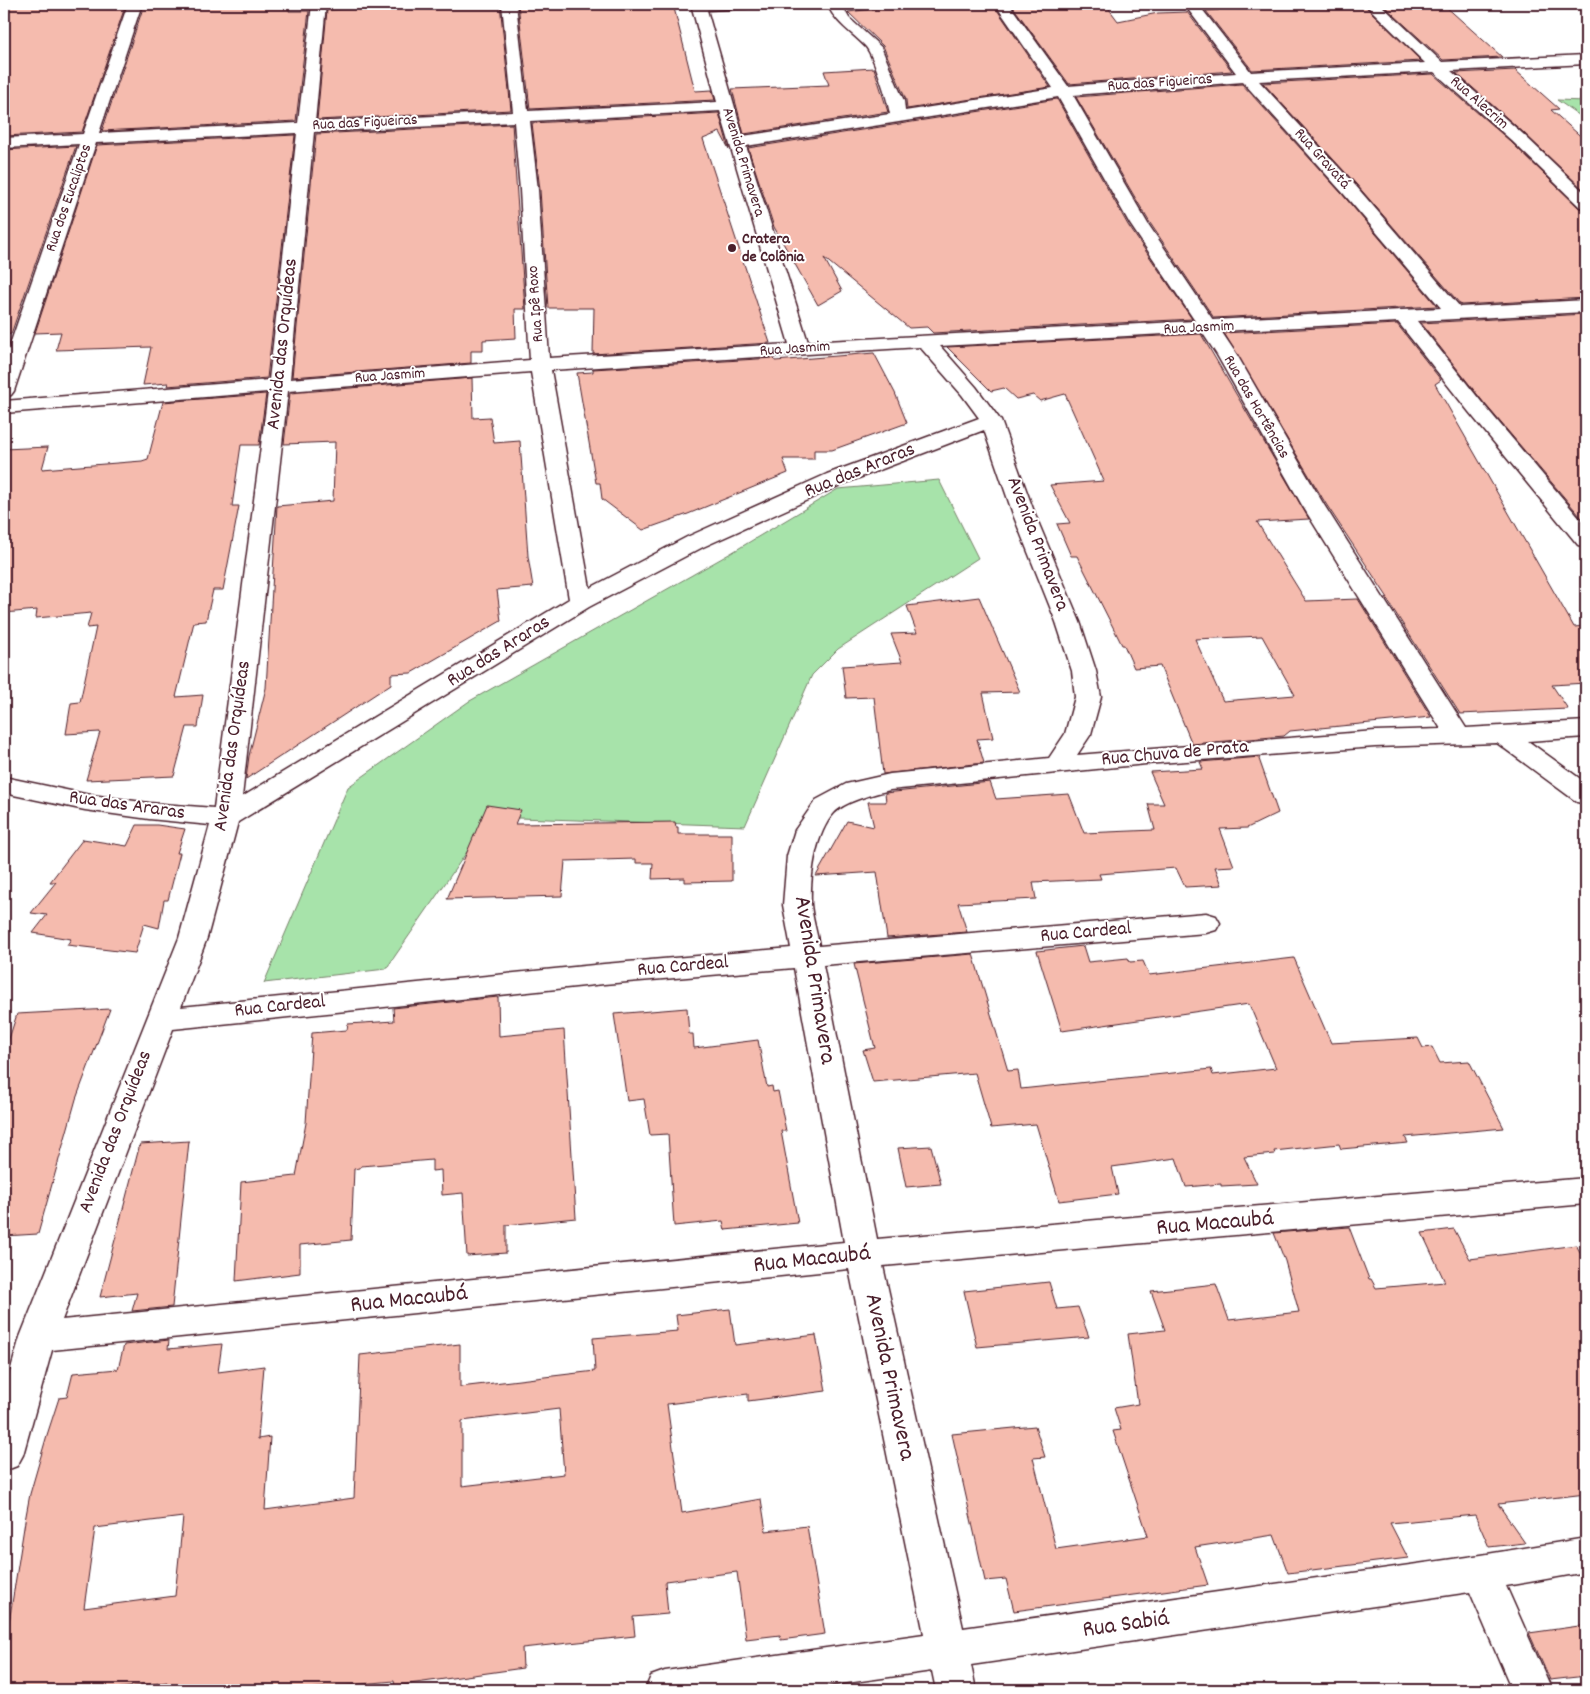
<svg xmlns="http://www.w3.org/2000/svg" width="1590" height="1694" viewBox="0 0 1590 1694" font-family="Dekko,sans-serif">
<rect width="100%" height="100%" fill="#fff"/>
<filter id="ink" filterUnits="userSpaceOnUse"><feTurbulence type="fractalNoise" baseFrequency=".02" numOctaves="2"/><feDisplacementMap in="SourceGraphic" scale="10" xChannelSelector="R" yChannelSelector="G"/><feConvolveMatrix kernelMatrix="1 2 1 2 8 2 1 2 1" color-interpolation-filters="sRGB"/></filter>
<g filter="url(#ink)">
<g fill="#a7e3aa" stroke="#78816a">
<path d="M 1557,100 L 1586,101 L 1586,120 Z"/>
<path d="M 939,480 L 978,558 L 838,649 L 812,675 L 745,826 L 491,817 L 386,969 L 264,983 L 348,787 L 468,702 L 731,553 L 838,489 Z"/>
</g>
<g fill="#f5bbae" stroke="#4a1f2b" fill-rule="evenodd">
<path d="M 4,4 L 126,4 L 82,132 L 4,136 Z"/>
<path d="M 233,4 L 290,4 L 289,11 L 309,11 L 296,121 L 102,131 L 143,8 Z"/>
<path d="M 390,4 L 500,4 L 511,110 L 317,120 L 327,10 L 390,7 Z"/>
<path d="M 518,4 L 673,4 L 695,91 L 712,90 L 715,100 L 530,109 Z"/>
<path d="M 876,4 L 993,4 L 1050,87 L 907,109 L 906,100 L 883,46 L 848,12 L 880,8 Z"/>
<path d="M 1011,4 L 1106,5 L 1118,21 L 1158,13 L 1187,12 L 1232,71 L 1069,84 Z"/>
<path d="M 1213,4 L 1363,4 L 1421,61 L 1252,70 L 1206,11 L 1219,10 Z"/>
<path d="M 1382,4 L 1443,4 L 1502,57 L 1443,60 Z"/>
<path d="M 874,68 L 888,112 L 744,134 L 732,89 L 829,85 L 824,71 Z"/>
<path d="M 1515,70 L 1559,109 L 1551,110 L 1586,141 L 1586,192 L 1524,133 L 1456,73 Z"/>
<path d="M 1433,74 L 1510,141 L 1579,208 L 1586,210 L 1586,298 L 1461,305 L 1356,184 L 1263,83 Z"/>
<path d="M 1242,84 L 1342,194 L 1437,306 L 1214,318 L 1150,223 L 1076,97 Z"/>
<path d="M 1057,99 L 1128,225 L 1192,319 L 933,333 L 927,327 L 909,328 L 824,258 L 842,291 L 818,305 L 774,227 L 748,148 Z"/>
<path d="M 719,113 L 729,149 L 720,132 L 703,139 L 770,343 L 593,354 L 594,308 L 548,308 L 540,190 L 532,123 Z"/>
<path d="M 512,124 L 525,309 L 515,309 L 516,338 L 483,340 L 483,351 L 471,351 L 471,363 L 292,377 L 316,134 Z"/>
<path d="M 295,135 L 267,378 L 167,386 L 168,383 L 143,385 L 151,347 L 56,350 L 61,332 L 35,333 L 97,145 Z"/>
<path d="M 76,146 L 11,334 L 4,335 L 4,150 Z"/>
<path d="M 1586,314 L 1586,523 L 1484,403 L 1421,323 Z"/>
<path d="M 1397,324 L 1441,380 L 1435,384 L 1574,627 L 1586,626 L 1586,683 L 1552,685 L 1568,709 L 1460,714 L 1386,598 L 1388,598 L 1326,504 L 1224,333 Z"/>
<path d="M 1201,334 L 1309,519 L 1257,522 L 1306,601 L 1358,599 L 1431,717 L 1290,731 L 1284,736 L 1192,744 L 1160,666 L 1134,668 L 1124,645 L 1122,645 L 1077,556 L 1071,556 L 1057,524 L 1070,523 L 1050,485 L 1104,481 L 1065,394 L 1040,401 L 1033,395 L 1016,399 L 1004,388 L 991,391 L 947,347 ZM 1262,636 L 1295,695 L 1223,701 L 1195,639 Z"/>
<path d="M 874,353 L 895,393 L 907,423 L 832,450 L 814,450 L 814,459 L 783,459 L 788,473 L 688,514 L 643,530 L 602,499 L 600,483 L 596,483 L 577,373 L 593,372 L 593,369 L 774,358 L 775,361 Z"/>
<path d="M 472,378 L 473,418 L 490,417 L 494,443 L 520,441 L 528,556 L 533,587 L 497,590 L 501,621 L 411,673 L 391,674 L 391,684 L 246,779 L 249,756 L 266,688 L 277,506 L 333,501 L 335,442 L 284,444 L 290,393 Z"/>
<path d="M 266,394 L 259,445 L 241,445 L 232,506 L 239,506 L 223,590 L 213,590 L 206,621 L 194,622 L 176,697 L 203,695 L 198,727 L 187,727 L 174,776 L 86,780 L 100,732 L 66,734 L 71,703 L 80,702 L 96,627 L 87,628 L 91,613 L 36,618 L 37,610 L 4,613 L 4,449 L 48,447 L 42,469 L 142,461 L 148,459 L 163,402 Z"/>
<path d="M 979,597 L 1020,692 L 983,693 L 993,738 L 977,739 L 984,763 L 883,774 L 874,697 L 846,698 L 842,666 L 902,662 L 891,634 L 917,633 L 907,606 Z"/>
<path d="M 1260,757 L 1259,759 L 1278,813 L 1247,828 L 1220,829 L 1234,866 L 1215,867 L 1222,885 L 1185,887 L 1176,868 L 1099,874 L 1101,879 L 1033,882 L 1036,899 L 958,903 L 967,932 L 887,938 L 877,872 L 816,876 L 847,821 L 874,827 L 868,802 L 886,802 L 885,793 L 990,782 L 996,799 L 1069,794 L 1084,833 L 1155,830 L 1148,804 L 1164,804 L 1150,772 L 1203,769 L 1200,762 Z"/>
<path d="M 487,805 L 521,810 L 515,824 L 675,822 L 676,827 L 678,827 L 678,834 L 732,834 L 732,881 L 685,882 L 685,878 L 652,879 L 653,863 L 636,863 L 636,859 L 565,861 L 562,896 L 447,899 Z"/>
<path d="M 137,825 L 157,825 L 185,829 L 177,853 L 180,853 L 168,900 L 164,900 L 159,928 L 144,924 L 135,953 L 67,945 L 71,939 L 33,933 L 47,915 L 31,913 L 56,882 L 50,882 L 83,839 L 127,846 Z"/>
<path d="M 1083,946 L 1088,962 L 1128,958 L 1130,962 L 1143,961 L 1149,975 L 1294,958 L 1331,1043 L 1418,1038 L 1423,1048 L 1432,1047 L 1440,1063 L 1469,1061 L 1504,1128 L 1405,1137 L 1408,1143 L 1341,1149 L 1339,1144 L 1274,1151 L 1275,1154 L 1244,1157 L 1257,1184 L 1221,1186 L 1221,1184 L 1186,1187 L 1176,1158 L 1112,1167 L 1118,1194 L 1059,1201 L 1036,1124 L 991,1128 L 975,1073 L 873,1082 L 863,1050 L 875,1048 L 854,964 L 973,954 L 1008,1071 L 1018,1070 L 1021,1089 L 1211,1069 L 1213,1075 L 1276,1068 L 1249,1004 L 1062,1031 L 1037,951 Z"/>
<path d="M 498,997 L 499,1036 L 564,1030 L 576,1218 L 506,1225 L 506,1253 L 467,1256 L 463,1193 L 442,1195 L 441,1170 L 432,1171 L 432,1160 L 361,1166 L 360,1168 L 354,1169 L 351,1240 L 300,1245 L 300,1273 L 236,1281 L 241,1182 L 296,1176 L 306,1123 L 312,1033 L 347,1030 L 348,1024 L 394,1021 L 393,1008 Z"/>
<path d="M 687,1008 L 689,1034 L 693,1034 L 694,1048 L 758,1040 L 767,1087 L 772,1086 L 773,1092 L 778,1091 L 786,1131 L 781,1131 L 798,1223 L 725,1230 L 723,1221 L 674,1226 L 668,1134 L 650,1135 L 644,1099 L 627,1101 L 614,1014 Z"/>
<path d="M 110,1009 L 76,1099 L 38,1234 L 4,1236 L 4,1054 L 17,1014 Z"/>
<path d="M 189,1141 L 172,1307 L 132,1311 L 137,1293 L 100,1297 L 140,1144 Z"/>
<path d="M 931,1146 L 941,1184 L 906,1187 L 898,1148 Z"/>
<path d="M 1349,1227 L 1369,1279 L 1371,1279 L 1376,1288 L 1445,1282 L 1422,1233 L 1454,1229 L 1470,1259 L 1576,1245 L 1586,1262 L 1586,1494 L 1498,1504 L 1525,1543 L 1489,1547 L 1475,1515 L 1390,1523 L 1408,1558 L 1288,1573 L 1274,1535 L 1195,1547 L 1208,1585 L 1014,1611 L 1006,1579 L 985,1581 L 952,1434 L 1035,1426 L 1045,1457 L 1033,1458 L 1056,1549 L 1148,1536 L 1113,1431 L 1121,1430 L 1114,1408 L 1138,1404 L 1128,1334 L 1165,1330 L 1151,1291 L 1216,1284 L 1229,1320 L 1299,1312 L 1285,1261 L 1274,1233 Z"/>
<path d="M 1049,1282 L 1057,1309 L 1078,1307 L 1089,1337 L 977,1347 L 964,1291 Z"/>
<path d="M 730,1309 L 735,1345 L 816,1335 L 826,1391 L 748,1401 L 748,1394 L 667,1404 L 682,1513 L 761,1499 L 766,1531 L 807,1526 L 825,1634 L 781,1640 L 780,1635 L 746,1639 L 737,1572 L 665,1581 L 668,1614 L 633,1617 L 635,1636 L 522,1648 L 523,1668 L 395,1686 L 394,1681 L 296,1690 L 166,1690 L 167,1682 L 107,1690 L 4,1690 L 4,1654 L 25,1521 L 30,1494 L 47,1435 L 59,1398 L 67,1397 L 73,1373 L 118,1369 L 124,1345 L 169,1340 L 168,1349 L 222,1344 L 218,1372 L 264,1366 L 258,1439 L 270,1437 L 265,1510 L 354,1498 L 360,1355 L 460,1344 L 460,1387 L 595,1371 L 593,1338 L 678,1331 L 676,1315 ZM 559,1409 L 564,1474 L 462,1486 L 462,1421 ZM 183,1517 L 175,1596 L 84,1608 L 95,1528 Z"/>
<path d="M 1586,1625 L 1586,1676 L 1550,1680 L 1529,1633 Z"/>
</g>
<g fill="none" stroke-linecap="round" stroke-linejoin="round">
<defs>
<path id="minor" d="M 128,4 L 142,4 L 99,133 L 298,123 L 312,4 L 326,4 L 315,122 L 513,112 L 502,4 L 516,4 L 528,111 L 717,102 L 691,4 L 753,4 L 751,7 L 746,8 L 707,10 L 743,136 L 890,114 C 888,100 874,57 866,47 C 851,31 837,25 827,4 L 841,4 L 849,18 L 881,47 L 904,101 L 905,111 L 1053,88 L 995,4 L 1009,4 L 1068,86 L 1236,73 L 1184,4 L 1198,4 L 1251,72 L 1425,63 L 1365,4 L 1380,4 L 1442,62 L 1586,55 L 1586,64 L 1451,71 L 1523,134 L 1586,194 L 1586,208 L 1580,207 L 1511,140 L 1434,72 L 1259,81 L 1355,185 L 1460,307 L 1586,300 L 1586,312 L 1417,321 L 1483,404 L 1586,526 L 1586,547 L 1578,545 L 1469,412 L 1398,322 L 1221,331 L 1237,355 L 1324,505 L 1466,728 L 1586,721 L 1586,737 L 1528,741 L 1586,783 L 1586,804 L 1577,802 L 1497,743 L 1375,747 L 1146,764 L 890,790 C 874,794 845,801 834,813 C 815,834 810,877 811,904 C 812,918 817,932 819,946 L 1206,913 L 1216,916 L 1220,923 L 1216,930 L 1206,933 L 823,965 L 877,1239 L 1586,1178 L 1586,1204 L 883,1266 L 963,1628 L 1481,1555 L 1586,1538 L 1586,1572 L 1506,1586 L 1552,1690 L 1512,1690 L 1470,1592 L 971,1665 L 976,1690 L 936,1690 L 932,1671 L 797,1690 L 645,1690 L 651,1676 L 665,1671 L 924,1634 L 849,1269 L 52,1350 L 23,1455 L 17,1466 L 4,1471 L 4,1393 L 20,1337 L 179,938 L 210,825 L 149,819 L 85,810 L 4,793 L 4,777 L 85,794 L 149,803 L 214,808 L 268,392 L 4,413 L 4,401 L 269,380 L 297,133 L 96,143 L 14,391 L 11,395 L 4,397 L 4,362 L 79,144 L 4,148 L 4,138 L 83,134 ZM 1243,82 L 1343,193 L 1441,308 L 1213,320 L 1148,224 L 1073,95 ZM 1058,97 L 1130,224 L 1195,321 L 808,342 L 746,146 ZM 720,111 L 789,344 L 549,358 L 538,190 L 530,121 ZM 514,122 L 520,190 L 530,360 L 290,379 L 314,132 ZM 1202,332 L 1217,355 L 1302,505 L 1441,729 L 1375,731 L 1077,755 L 1091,734 L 1101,697 L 1096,671 L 1080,622 L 1036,517 L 1001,421 L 976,387 L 940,346 ZM 920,347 L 962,395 L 979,418 L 827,474 L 687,537 L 590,588 L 551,370 ZM 531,372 L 569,599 L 242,797 L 288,391 ZM 984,430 L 1014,517 L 1056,622 L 1072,671 L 1075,697 L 1065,734 L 1049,758 L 890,774 L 846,784 L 816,800 L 795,830 L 787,856 L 783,905 L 791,948 L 604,964 L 181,1007 L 207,938 L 238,822 L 589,607 L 703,547 L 843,484 ZM 794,968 L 844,1242 L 62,1320 L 173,1029 L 604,984 Z"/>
</defs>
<use href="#minor" stroke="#4a1f2b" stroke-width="3"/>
<use href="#minor" fill="#fff" fill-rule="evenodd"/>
</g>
</g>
<circle fill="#4a1f2b" stroke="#fff" stroke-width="2" cx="732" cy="248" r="5"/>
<g text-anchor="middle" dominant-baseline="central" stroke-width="4" stroke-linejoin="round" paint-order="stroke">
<g font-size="16" fill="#4a1f2b" stroke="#fff">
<text transform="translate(1160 83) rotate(-4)">Rua das Figueiras</text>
<text transform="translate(1479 103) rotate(41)">Rua Alecrim</text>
<text transform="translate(365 123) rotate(-3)">Rua das Figueiras</text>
<text transform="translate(1322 159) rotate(48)">Rua Gravatá</text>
<text transform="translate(743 162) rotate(73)">Avenida Primavera</text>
<text transform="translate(69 198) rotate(-71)">Rua dos Eucaliptos</text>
<text transform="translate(536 304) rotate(-94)">Rua Ipê Roxo</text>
<text transform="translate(1199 328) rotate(-3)">Rua Jasmim</text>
<text transform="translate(795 349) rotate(-4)">Rua Jasmim</text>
<text transform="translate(390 376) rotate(-4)">Rua Jasmim</text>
<text transform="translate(1256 407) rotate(60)">Rua das Hortências</text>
</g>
<g font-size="16" font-weight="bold" fill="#4a1f2b" stroke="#fff" text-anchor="start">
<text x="742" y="239">Cratera<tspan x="742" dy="18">de Colônia</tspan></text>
</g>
<g font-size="20" fill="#4a1f2b" stroke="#fff">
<text transform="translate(283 344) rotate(-84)">Avenida das Orquídeas</text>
<text transform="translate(860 471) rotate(-22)">Rua das Araras</text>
<text transform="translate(1037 544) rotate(69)">Avenida Primavera</text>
<text transform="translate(499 652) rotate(-32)">Rua das Araras</text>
<text transform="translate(233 746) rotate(-82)">Avenida das Orquídeas</text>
<text transform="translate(1175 754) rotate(-5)">Rua Chuva de Prata</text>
<text transform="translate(127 806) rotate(8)">Rua das Araras</text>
<text transform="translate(1086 933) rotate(-5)">Rua Cardeal</text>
<text transform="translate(683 967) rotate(-5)">Rua Cardeal</text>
<text transform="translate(280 1007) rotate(-6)">Rua Cardeal</text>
<text transform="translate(116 1132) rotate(-69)">Avenida das Orquídeas</text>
</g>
<g font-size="24" fill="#4a1f2b" stroke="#fff">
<text transform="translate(814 980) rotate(81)">Avenida Primavera</text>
<text transform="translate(1215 1224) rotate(-5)">Rua Macaubá</text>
<text transform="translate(812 1260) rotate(-6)">Rua Macaubá</text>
<text transform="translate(409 1300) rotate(-6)">Rua Macaubá</text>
<text transform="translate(889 1377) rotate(78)">Avenida Primavera</text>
<text transform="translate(1126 1625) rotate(-8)">Rua Sabiá</text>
</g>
</g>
<rect width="1590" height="1694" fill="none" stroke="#fff" stroke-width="20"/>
<rect x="10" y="10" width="1570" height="1674" fill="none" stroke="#4a1f2b" stroke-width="2" filter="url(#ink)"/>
</svg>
